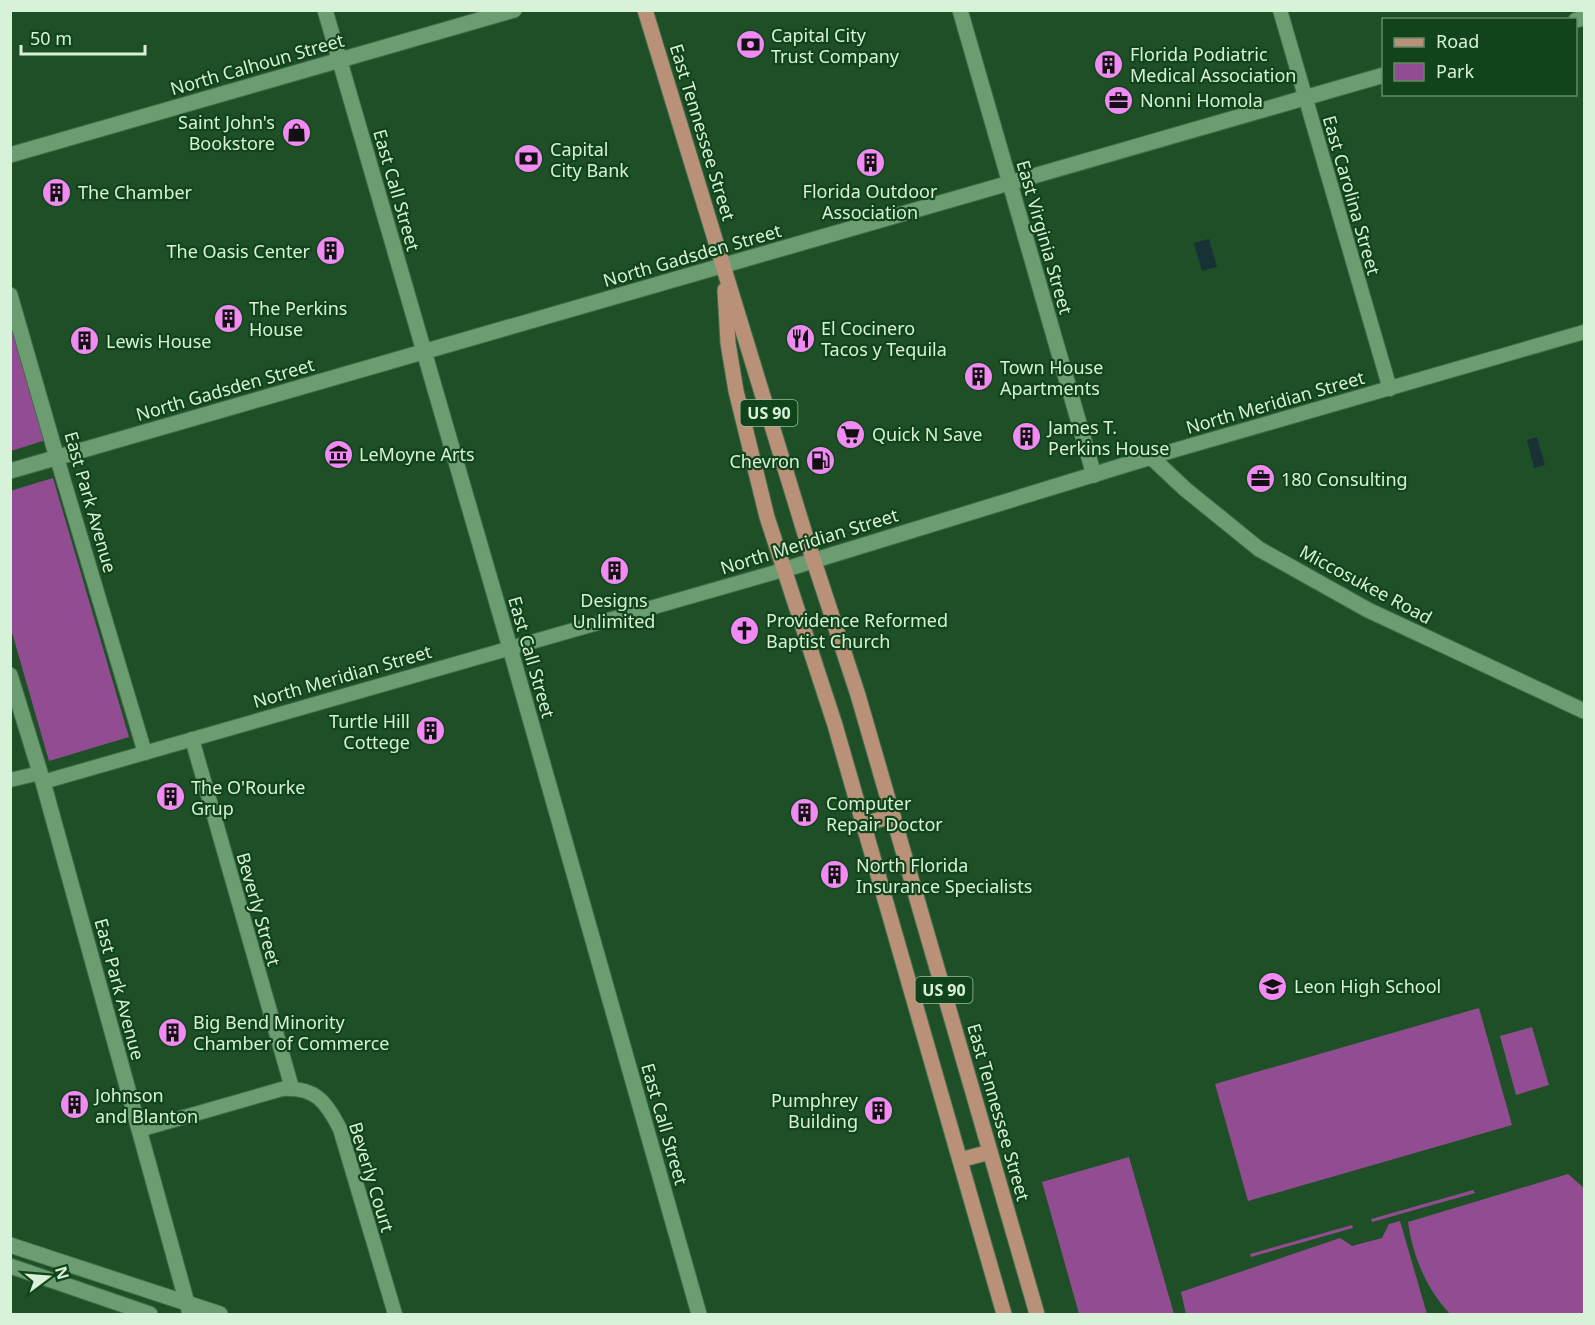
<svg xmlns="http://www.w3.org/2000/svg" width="1595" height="1325" viewBox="0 0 1595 1325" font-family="'Noto Sans',sans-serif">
<rect width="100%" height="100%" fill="#1e4f26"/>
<g fill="#924d92">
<path d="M 10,324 L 46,440 L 11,451 L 10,451 Z"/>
<path d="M 53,478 L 129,737 L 49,761 L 11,629 L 10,491 Z"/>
<path d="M 1479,1008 L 1512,1125 L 1248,1201 L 1215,1084 Z"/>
<path d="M 1532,1027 L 1549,1085 L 1516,1095 L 1500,1036 Z"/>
<path d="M 1129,1157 L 1174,1314 L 1079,1314 L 1042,1182 Z"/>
<path d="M 1568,1174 L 1584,1188 L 1584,1314 L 1450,1314 C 1426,1288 1413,1257 1408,1222 Z"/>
<path d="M 1473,1190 L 1475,1193 L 1372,1222 L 1371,1219 Z"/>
<path d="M 1400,1221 L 1427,1314 L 1186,1314 L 1181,1292 L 1340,1238 L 1352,1246 L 1382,1238 L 1389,1224 Z"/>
<path d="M 1352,1225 L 1353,1228 L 1251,1257 L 1250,1254 Z"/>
</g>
<g fill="#183135">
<path d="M 1209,239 L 1217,267 L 1202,271 L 1194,243 Z"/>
<path d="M 1537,437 L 1545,465 L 1534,468 L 1527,440 Z"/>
</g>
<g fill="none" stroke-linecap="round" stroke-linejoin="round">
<defs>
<g id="minor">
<path d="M 1280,10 L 1390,389"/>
<path d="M 1151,457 L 1584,332"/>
<path d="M 57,458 L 145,753"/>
<path d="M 192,739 L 292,1088"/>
<path d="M 10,780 L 40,773"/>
<path d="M 43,782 L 783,570"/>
<path d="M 139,1130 L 282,1089 C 315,1087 326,1101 340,1129 L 395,1314"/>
</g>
<g id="tertiary">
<path d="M 325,10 L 510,648 L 699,1314"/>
<path d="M 960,10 L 1094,475"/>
<path d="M 1576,20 L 1584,18"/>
<path d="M 10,155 L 514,10"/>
<path d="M 10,295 L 57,458"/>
<path d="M 10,471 L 1384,75"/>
<path d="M 783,570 L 1151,457 L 1185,489 L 1259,549 L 1368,610 L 1584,711"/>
<path d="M 10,675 L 43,782 L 190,1314"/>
<path d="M 10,1245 L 220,1314"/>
<path d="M 10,1266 L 150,1314"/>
</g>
<g id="primary">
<path d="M 645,10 L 805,534 L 858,695 L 1037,1314"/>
<path d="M 725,290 L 728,343 L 736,391 L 767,517 L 835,725 L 1004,1314"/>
<path d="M 863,824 L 893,816"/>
<path d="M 960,1160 L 990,1152"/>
</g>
</defs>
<use href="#minor" stroke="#416d4a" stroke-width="16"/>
<use href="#tertiary" stroke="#416d4a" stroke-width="17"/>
<use href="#primary" stroke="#416d4a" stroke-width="17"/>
<use href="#minor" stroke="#6c9d71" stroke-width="14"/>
<use href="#tertiary" stroke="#6c9d71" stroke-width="15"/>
<use href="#primary" stroke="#b99078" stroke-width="15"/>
</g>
<defs>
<symbol id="bank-disc" viewBox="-11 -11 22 22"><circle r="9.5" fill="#f28af3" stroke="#12441c"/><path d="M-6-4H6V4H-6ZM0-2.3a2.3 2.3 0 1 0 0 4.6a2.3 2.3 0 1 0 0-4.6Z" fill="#111"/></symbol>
<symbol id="building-disc" viewBox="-11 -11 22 22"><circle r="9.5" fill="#f28af3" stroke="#12441c"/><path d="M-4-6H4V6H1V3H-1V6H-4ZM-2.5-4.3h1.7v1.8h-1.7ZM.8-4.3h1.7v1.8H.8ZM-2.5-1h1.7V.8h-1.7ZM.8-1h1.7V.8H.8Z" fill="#111"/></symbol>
<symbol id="office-disc" viewBox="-11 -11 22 22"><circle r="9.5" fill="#f28af3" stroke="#12441c"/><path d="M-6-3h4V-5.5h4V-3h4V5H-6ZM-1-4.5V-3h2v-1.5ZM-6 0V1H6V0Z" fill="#111"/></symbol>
<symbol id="shop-disc" viewBox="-11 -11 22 22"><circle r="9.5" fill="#f28af3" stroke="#12441c"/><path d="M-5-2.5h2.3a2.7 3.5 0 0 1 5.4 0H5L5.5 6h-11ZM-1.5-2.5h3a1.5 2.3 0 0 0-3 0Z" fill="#111"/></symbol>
<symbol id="restaurant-disc" viewBox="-11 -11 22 22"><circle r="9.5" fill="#f28af3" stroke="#12441c"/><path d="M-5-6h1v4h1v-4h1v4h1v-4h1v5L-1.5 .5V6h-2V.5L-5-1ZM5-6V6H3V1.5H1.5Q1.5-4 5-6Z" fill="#111"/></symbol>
<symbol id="supermarket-disc" viewBox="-11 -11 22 22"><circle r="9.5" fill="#f28af3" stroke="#12441c"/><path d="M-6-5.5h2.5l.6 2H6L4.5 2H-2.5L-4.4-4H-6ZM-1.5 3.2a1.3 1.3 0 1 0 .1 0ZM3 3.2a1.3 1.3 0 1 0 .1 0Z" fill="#111"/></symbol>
<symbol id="museum-disc" viewBox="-11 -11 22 22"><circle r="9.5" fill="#f28af3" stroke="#12441c"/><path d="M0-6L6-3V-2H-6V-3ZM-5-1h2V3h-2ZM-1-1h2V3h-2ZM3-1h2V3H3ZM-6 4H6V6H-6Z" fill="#111"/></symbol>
<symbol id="fuel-disc" viewBox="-11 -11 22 22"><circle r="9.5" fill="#f28af3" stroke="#12441c"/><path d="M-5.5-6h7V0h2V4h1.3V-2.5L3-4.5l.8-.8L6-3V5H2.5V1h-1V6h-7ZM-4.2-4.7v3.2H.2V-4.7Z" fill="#111"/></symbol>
<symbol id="church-disc" viewBox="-11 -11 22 22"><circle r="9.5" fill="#f28af3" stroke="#12441c"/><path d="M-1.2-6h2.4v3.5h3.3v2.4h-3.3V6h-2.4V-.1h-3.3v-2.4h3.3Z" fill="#111"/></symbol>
<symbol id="school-disc" viewBox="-11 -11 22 22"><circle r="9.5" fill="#f28af3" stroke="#12441c"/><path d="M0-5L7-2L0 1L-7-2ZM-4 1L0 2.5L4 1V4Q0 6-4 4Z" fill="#111"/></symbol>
</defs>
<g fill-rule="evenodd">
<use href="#bank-disc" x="734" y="28" width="33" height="33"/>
<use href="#building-disc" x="1092" y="48" width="33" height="33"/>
<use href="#office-disc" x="1102" y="84" width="33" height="33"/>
<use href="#shop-disc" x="280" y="116" width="33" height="33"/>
<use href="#bank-disc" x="512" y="142" width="33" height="33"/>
<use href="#building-disc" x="854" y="146" width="33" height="33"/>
<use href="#building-disc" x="40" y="176" width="33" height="33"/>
<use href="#building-disc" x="314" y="234" width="33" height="33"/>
<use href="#building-disc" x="212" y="302" width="33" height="33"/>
<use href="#restaurant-disc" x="784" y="322" width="33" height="33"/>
<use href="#building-disc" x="68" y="324" width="33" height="33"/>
<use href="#building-disc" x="962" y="360" width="33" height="33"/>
<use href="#supermarket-disc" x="834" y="418" width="33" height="33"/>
<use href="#building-disc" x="1010" y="420" width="33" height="33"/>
<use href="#museum-disc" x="322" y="438" width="33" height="33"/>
<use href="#fuel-disc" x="804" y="444" width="33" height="33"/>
<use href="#office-disc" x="1244" y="462" width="33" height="33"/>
<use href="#building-disc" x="598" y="554" width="33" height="33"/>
<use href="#church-disc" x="728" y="614" width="33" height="33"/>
<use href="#building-disc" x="414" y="714" width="33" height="33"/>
<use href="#building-disc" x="154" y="780" width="33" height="33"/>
<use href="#building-disc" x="788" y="796" width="33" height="33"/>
<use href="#building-disc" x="818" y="858" width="33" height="33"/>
<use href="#school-disc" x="1256" y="970" width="33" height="33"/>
<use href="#building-disc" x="156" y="1016" width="33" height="33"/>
<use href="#building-disc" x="58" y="1088" width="33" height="33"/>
<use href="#building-disc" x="862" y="1094" width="33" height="33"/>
</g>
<g text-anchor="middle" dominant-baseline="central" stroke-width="4.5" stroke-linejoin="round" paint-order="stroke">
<g fill="#12441c" stroke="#9dbea0" stroke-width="1.5">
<rect x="740.5" y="400" width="57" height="26" rx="4.5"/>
<rect x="915.5" y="977" width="57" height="26" rx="4.5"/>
</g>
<g font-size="16" font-weight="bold" fill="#d8f2d9">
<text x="769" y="413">US 90</text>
<text x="944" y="990">US 90</text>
</g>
<g font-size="18" fill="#d8f2d9" stroke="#12441c" text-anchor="start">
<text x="771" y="35">Capital City<tspan x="771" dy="21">Trust Company</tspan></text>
<text x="1130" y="54">Florida Podiatric<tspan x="1130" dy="21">Medical Association</tspan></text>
<text x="1140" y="100">Nonni Homola</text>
<text x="275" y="122" text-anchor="end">Saint John's<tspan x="275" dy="21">Bookstore</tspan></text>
<text x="550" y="149">Capital<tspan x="550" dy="21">City Bank</tspan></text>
<text x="870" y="191" text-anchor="middle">Florida Outdoor<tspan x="870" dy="21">Association</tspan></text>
<text x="78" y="192">The Chamber</text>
<text x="310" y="251" text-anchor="end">The Oasis Center</text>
<text x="249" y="308">The Perkins<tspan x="249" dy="21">House</tspan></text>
<text x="821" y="328">El Cocinero<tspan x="821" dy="21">Tacos y Tequila</tspan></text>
<text x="106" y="341">Lewis House</text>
<text x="1000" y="367">Town House<tspan x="1000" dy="21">Apartments</tspan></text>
<text x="1048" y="427">James T.<tspan x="1048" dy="21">Perkins House</tspan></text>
<text x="872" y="434">Quick N Save</text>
<text x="359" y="454">LeMoyne Arts</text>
<text x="800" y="461" text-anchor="end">Chevron</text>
<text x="1281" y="479">180 Consulting</text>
<text x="614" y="600" text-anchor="middle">Designs<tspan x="614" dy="21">Unlimited</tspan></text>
<text x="766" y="620">Providence Reformed<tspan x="766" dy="21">Baptist Church</tspan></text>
<text x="410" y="721" text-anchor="end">Turtle Hill<tspan x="410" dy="21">Cottege</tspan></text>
<text x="191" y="787">The O'Rourke<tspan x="191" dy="21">Grup</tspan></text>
<text x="826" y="803">Computer<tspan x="826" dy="21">Repair Doctor</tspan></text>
<text x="856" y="865">North Florida<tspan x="856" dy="21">Insurance Specialists</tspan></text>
<text x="1294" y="986">Leon High School</text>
<text x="193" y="1022">Big Bend Minority<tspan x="193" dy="21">Chamber of Commerce</tspan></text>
<text x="95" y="1095">Johnson<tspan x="95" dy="21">and Blanton</tspan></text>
<text x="858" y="1100" text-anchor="end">Pumphrey<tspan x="858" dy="21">Building</tspan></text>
</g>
<g font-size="18" fill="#d8f2d9" stroke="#12441c">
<text transform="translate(257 64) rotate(-16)">North Calhoun Street</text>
<text transform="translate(703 132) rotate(73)">East Tennessee Street</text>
<text transform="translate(397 190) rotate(74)">East Call Street</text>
<text transform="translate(1352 195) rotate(74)">East Carolina Street</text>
<text transform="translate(1045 237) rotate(74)">East Virginia Street</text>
<text transform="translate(692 255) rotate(-16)">North Gadsden Street</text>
<text transform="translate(225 389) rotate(-16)">North Gadsden Street</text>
<text transform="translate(1275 402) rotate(-16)">North Meridian Street</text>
<text transform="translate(91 502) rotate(74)">East Park Avenue</text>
<text transform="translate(809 541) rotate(-17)">North Meridian Street</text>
<text transform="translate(1366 584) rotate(28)">Miccosukee Road</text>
<text transform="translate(532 657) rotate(74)">East Call Street</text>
<text transform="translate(342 676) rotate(-16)">North Meridian Street</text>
<text transform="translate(259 909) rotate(74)">Beverly Street</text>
<text transform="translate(120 989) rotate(75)">East Park Avenue</text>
<text transform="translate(999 1112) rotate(74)">East Tennessee Street</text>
<text transform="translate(665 1124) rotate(74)">East Call Street</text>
<text transform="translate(372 1177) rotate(73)">Beverly Court</text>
</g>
</g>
<rect width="1595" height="1325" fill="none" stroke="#d8f2d9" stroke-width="24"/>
<rect x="1382" y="18" width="195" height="78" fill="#12441c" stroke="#618a68" stroke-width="1.5"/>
<rect x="1394" y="38" width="30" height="9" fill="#b99078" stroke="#618a68" stroke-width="1.5"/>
<text x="1436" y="48" font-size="18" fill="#d8f2d9">Road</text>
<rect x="1394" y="63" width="30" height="18" fill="#924d92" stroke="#618a68" stroke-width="1.5"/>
<text x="1436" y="78" font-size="18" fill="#d8f2d9">Park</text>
<g transform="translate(48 1277) rotate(74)" stroke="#12441c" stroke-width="4.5" paint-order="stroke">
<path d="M0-4.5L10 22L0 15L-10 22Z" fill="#d8f2d9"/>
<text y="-9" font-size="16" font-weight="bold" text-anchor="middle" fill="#d8f2d9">N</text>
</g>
<path d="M21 45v9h124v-9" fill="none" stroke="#d8f2d9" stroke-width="3"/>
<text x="30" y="45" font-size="18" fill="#d8f2d9" stroke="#12441c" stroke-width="4.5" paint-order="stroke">50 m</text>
</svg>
